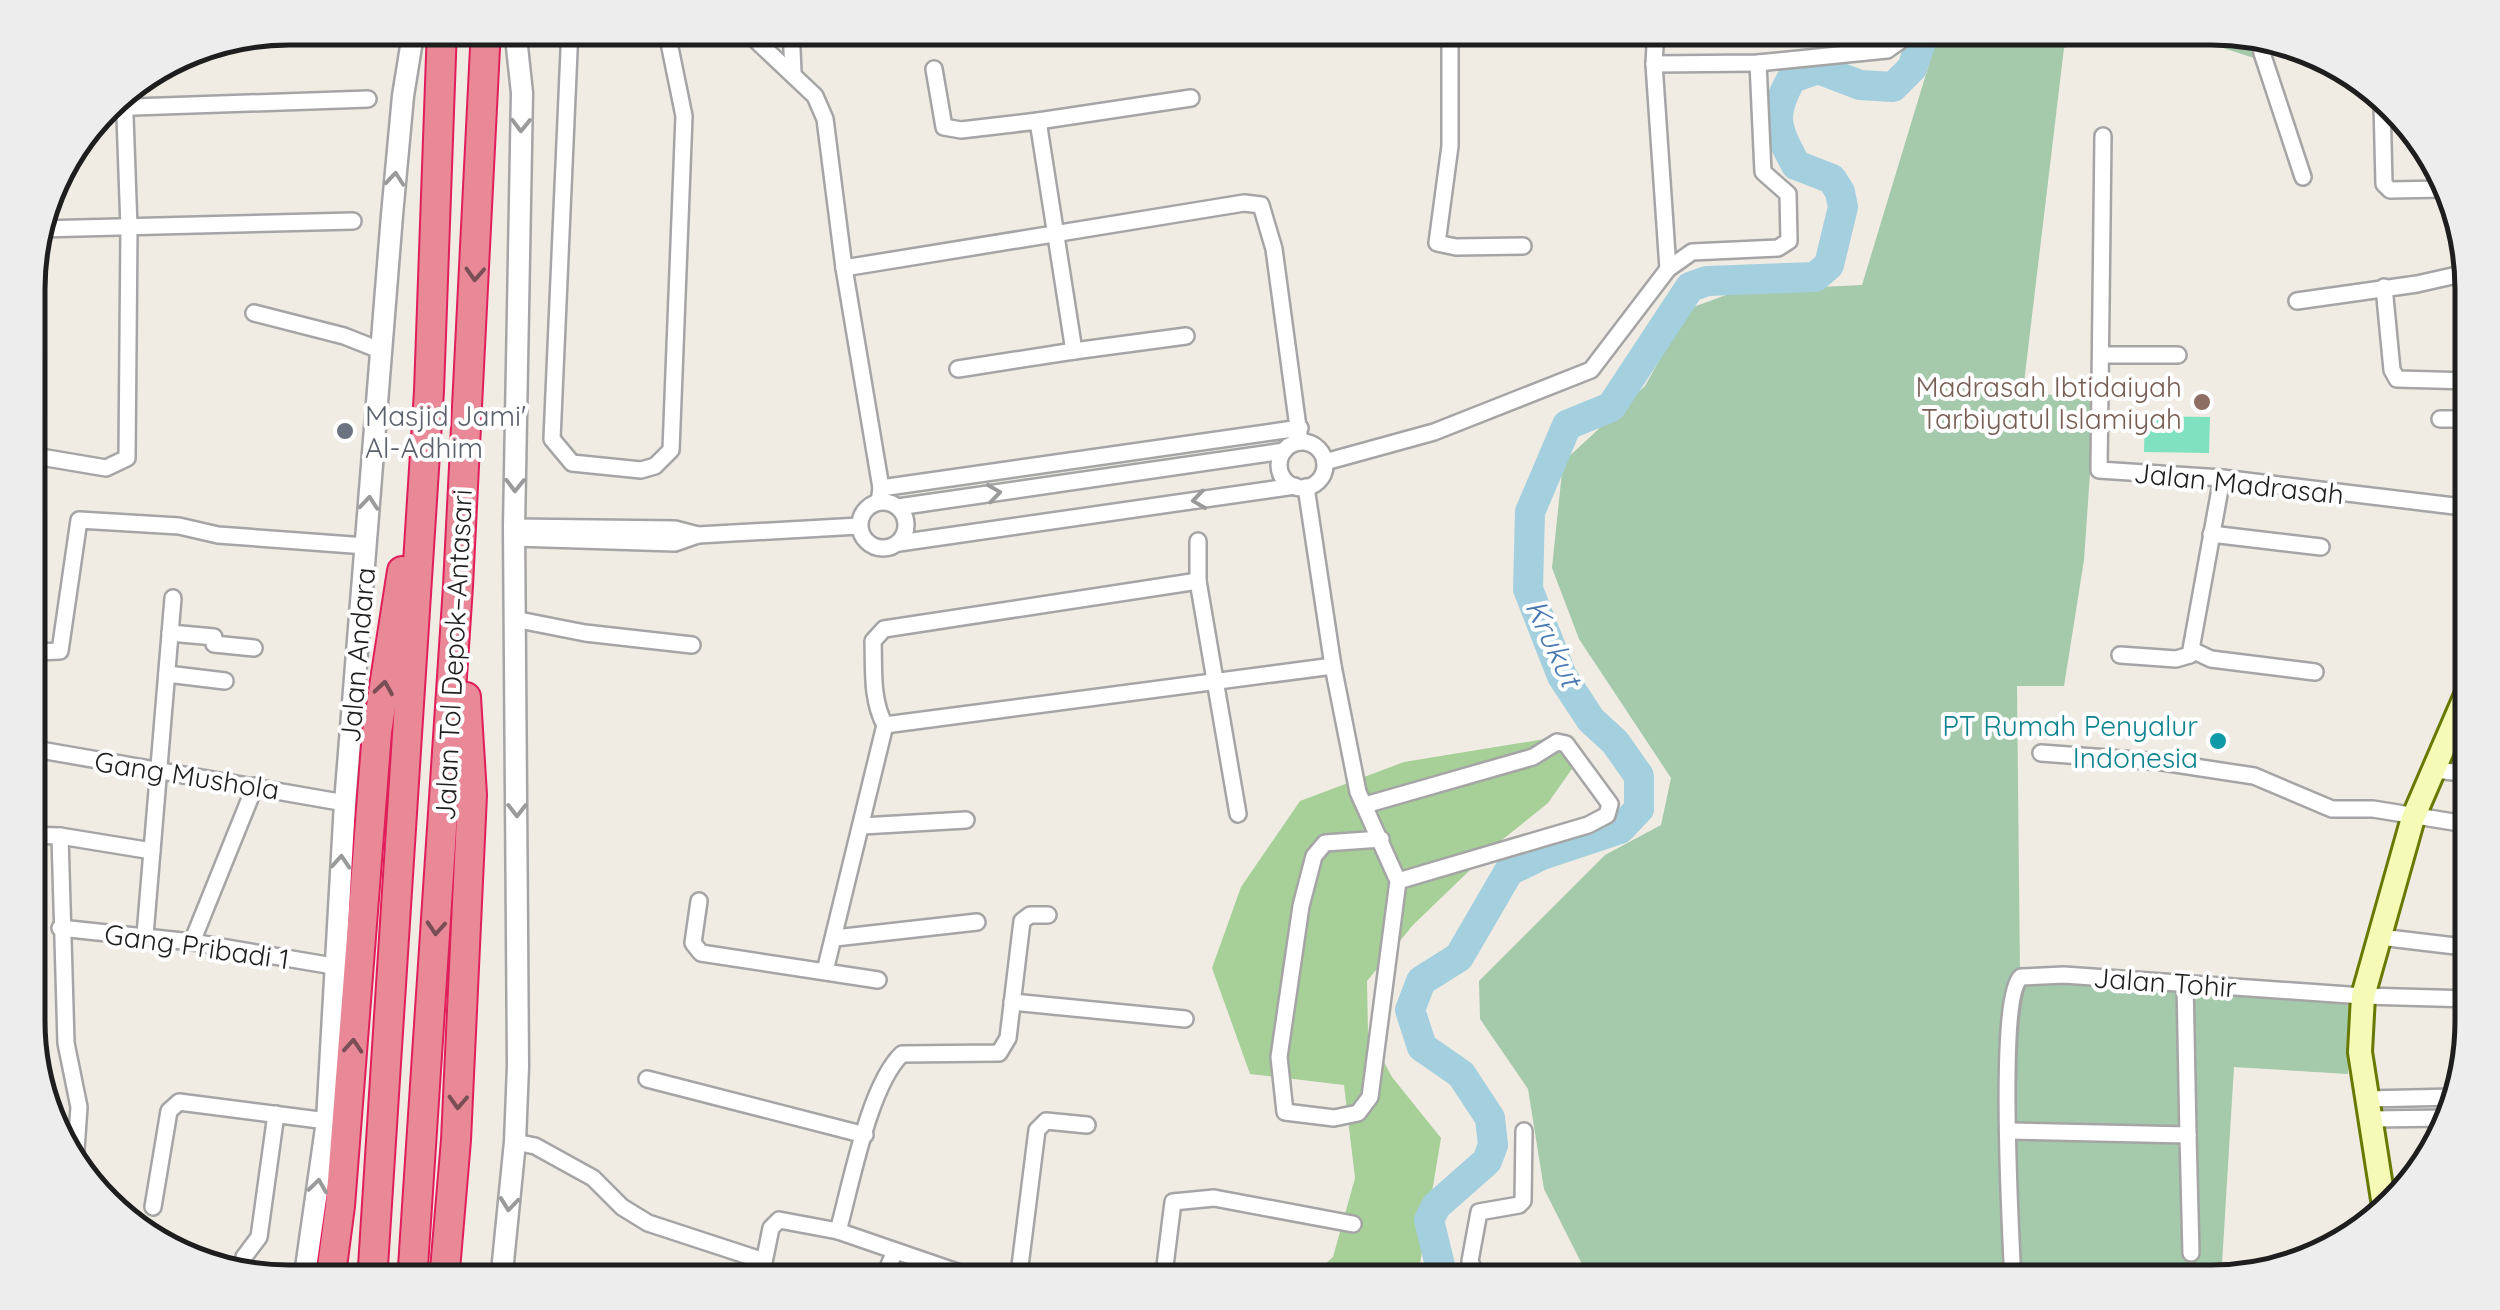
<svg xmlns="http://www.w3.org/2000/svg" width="2500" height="1310" viewBox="0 0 2500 1310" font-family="Quicksand,sans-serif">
<rect width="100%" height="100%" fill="#f0ece4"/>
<path fill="#a6d097" d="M 1545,739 L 1574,766 L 1548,803 L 1497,844 L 1413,925 L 1367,981 L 1368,1033 L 1392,1077 L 1441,1138 L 1417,1282 L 1305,1282 L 1333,1257 L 1355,1178 L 1344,1085 L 1250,1074 L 1212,968 L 1241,887 L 1300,801 L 1404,762 Z"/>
<g fill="#a4c9ab">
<path d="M 1940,28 L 2131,28 L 2064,48 L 2023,391 L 2095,401 L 2084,560 L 2064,686 L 2017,686 L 2020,974 L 2350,992 L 2348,1074 L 2234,1067 L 2222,1264 L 2081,1266 L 2082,1282 L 1591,1282 L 1544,1189 L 1528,1089 L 1480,1019 L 1479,981 L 1605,855 L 1661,825 L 1671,778 L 1579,639 L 1552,568 L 1563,462 L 1645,386 L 1688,309 L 1737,291 L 1862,285 Z"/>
<path d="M 2161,28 L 2211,28 L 2253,37 L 2254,58 Z"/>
</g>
<path fill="#7fe1bf" d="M 2145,416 L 2210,417 L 2209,453 L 2144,452 Z"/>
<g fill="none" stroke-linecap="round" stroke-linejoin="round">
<path stroke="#a3cfdf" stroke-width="30" d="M 1444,1282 L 1429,1220 L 1436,1206 L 1487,1161 L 1493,1145 L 1490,1118 L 1461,1074 L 1422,1047 L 1410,1010 L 1421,981 L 1459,957 L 1509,871 L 1542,855 L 1620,829 L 1639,809 L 1639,776 L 1615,742 L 1591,720 L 1562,676 L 1528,589 L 1530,512 L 1567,425 L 1611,407 L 1690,287 L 1707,281 L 1815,277 L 1829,265 L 1843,207 L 1840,192 L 1832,179 L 1796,165 C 1776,128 1770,116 1792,78 L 1818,69 L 1860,85 L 1893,87 L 1912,68 L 1926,28"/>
<defs>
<g id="minor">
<path d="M 570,28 L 552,439 L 572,463 L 641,470 L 655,466 L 671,450 L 684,116 L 666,28"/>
<path d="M 743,28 L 815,96 L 825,119 L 844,268 L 881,488 L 879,502"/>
<path d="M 791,28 L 793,72"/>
<path d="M 844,28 L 858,36 L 953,28"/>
<path d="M 1450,28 L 1450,146 L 1437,243 L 1456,247 L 1523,246"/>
<path d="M 2261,39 L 2262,53 L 2303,177"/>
<path d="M 1654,64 L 1656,28"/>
<path d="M 934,69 L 944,127 L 961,130 L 1038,121 L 1074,351 L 958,369"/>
<path d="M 2382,103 L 2384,184 L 2390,190 L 2445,189"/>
<path d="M 105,108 L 368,99"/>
<path d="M 1038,121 L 1191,98"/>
<path d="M 2103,136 L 2099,470 L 2222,478 L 2471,508"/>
<path d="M 40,229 L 353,221"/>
<path d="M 844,268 L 1244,203 L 1261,205 L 1274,249 L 1300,442"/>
<path d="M 1668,269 L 1654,64 L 1758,63 L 1887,50 L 1900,41 L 1904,28"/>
<path d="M 2384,287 L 2392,370 L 2397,379 L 2471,381"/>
<path d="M 2297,301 L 2417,284 L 2470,272"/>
<path d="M 254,313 L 344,336 L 382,351"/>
<path d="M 1074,351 L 1186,336"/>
<path d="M 2101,355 L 2178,355"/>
<path d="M 2440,419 L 2471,419"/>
<circle cx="1302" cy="465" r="23"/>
<path d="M 29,455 L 106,468 L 127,458 L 129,228 L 124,88"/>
<path d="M 1325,462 L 1434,432 L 1591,370 L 1668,269 L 1692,252 L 1778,248 L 1789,241 L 1788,194 L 1763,172 L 1758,63"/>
<path d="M 1306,487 L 1333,666 L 1358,792 L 1398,881 L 1370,1097 L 1358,1113 L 1334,1118 L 1285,1112 L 1279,1057 L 1301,906 L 1314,856 L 1325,843 L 1381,839"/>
<path d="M 881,488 L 1300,428"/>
<circle cx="883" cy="525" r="23"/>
<path d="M 898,507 L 1284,451"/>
<path d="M 514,527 L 675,529 L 698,535 L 859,526"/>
<path d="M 2211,534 L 2321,547"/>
<path d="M 515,538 L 675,543 L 698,535"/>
<path d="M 1198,541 L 1198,581 L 1238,814"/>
<path d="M 899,543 L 1295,486"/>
<path d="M 514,619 L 585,633 L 692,645"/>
<path d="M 170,633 L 214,637 L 214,644 L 254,648"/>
<path d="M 2192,650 L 2211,659 L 2315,672"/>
<path d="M 2120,655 L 2176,659 L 2190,655 L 2222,478"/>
<path d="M 29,661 L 35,652 L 60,651 L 79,520 L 179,526 L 218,535 L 366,546"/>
<path d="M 167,674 L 225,681"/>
<path d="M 885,725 L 1333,666"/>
<path d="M 29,748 L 345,803"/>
<path d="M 2041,753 L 2162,762 L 2254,776 L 2332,809 L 2373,809 L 2472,825"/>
<path d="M 2435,770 L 2472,774"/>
<path d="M 1365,805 L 1533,757 L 1557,742 L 1566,744 L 1610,804 L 1607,815 L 1588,825 L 1398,881"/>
<path d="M 862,826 L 966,820"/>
<path d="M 29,835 L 60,836 L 152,851"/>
<path d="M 60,836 L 66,1043 L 79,1107 L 75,1164"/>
<path d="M 699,901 L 693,943 L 701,953 L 878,980"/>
<path d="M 60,928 L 192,942 L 333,966"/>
<path d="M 145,935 L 173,598"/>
<path d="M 2380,937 L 2472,948"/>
<path d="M 835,938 L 977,922"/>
<path d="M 192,942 L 255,786"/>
<path d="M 825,971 L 885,725 C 871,700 874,669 873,641 L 884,629 L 1198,581"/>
<path d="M 1012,1002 L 1185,1019"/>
<path d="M 647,1079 L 865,1135"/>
<path d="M 2366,1099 L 2455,1097"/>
<path d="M 2370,1119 L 2450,1118"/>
<path d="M 2009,1131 L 2188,1135 L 2185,982"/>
<path d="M 2188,1135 L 2191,1253"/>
<path d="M 515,1142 L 535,1146 L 593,1178 L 622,1207 L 648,1223 L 764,1261"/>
<path d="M 153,1207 L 169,1111 L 179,1102 L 327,1121"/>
<path d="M 838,1231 C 851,1185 869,1085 902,1054 L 999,1053 L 1008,1038 L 1022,921 L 1030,915 L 1048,915"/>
<path d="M 241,1271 L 244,1257 L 259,1237 L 276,1114"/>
<path d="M 760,1282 L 771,1228 L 779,1220 L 838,1231 L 963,1274 L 972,1282"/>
<path d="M 882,1282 L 895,1251"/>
<path d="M 1018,1282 L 1037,1130 L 1046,1121 L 1087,1125"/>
<path d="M 1163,1282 L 1173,1202 L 1214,1198 L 1353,1224"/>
<path d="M 1479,1282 L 1470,1261 L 1479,1212 L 1519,1205 L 1523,1201 L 1524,1131"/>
<path d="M 2013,1282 C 2011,1238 1997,997 2021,977 L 2064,975 L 2363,996 L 2472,999"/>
</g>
<g id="tertiary">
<path d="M 304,1282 L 327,1121 L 345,803 L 392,215 L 403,96 L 414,28"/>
<path d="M 501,1282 L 515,1142 L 518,1066 L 514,527 L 522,93 L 515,28"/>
</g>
<path id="secondary" d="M 2384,1206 L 2360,1052 L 2363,996 L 2413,818 L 2472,681"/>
<g id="motorway">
<path d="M 330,1282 L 340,1206 L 377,732 L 402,571"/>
<path d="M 372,1282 L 429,391 L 442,28"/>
<path d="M 412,1282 L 458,586 L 486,28"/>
<path d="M 444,1282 L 456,1140 L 472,795 L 466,697"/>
</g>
</defs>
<use href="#minor" stroke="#a5a5a5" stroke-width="20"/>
<use href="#tertiary" stroke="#a5a5a5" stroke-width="25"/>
<use href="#secondary" stroke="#687901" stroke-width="28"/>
<use href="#motorway" stroke="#e01f5a" stroke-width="32"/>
<use href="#minor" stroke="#fff" stroke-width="15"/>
<use href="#tertiary" stroke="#fff" stroke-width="20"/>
<use href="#secondary" stroke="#f5fbb6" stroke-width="22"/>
<use href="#motorway" stroke="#e98998" stroke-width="28"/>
</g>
<defs><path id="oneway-chevron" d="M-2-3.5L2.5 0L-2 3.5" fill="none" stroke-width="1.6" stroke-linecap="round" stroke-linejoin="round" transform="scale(2.5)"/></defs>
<g stroke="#9a9a9a">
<use href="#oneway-chevron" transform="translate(521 125) rotate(91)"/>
<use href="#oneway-chevron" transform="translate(395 179) rotate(-85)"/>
<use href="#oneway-chevron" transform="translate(515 485) rotate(91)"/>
<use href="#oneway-chevron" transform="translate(994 493) rotate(-8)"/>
<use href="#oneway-chevron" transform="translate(1199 500) rotate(172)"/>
<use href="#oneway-chevron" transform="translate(369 503) rotate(-85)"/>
<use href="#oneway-chevron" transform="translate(517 810) rotate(90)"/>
<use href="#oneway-chevron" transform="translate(341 862) rotate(-86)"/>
<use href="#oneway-chevron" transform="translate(318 1186) rotate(-82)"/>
<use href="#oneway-chevron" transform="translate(509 1204) rotate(96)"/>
</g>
<g stroke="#794e55">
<use href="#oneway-chevron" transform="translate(475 274) rotate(93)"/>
<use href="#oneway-chevron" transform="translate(384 688) rotate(-81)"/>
<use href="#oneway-chevron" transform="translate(436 928) rotate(94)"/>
<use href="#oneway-chevron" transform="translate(353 1046) rotate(-86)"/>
<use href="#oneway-chevron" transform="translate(458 1102) rotate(93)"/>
</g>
<circle fill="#8d6e63" stroke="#fff" stroke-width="4" cx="2202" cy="402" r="10"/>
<circle fill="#6b7280" stroke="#fff" stroke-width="4" cx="345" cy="431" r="10"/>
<circle fill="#0f9aa8" stroke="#fff" stroke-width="4" cx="2218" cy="741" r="10"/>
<g text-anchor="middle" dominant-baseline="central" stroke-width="8" stroke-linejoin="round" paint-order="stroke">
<g font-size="28" fill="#785e54" stroke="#fff" text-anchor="end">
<text x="2182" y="386">Madrasah Ibtidaiyah<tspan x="2182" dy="32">Tarbiyatul Islamiyah</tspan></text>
</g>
<g font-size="28" fill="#5b616d" stroke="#fff" text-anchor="start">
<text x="365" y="415">Masjid Jami'<tspan x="365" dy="32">Al-Adhim</tspan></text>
</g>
<g font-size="28" fill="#1e1e1e" stroke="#fff">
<text transform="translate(2239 483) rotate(6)">Jalan Madrasah</text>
<text transform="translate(357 655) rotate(-85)">Jalan Andara</text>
<text transform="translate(453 655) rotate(-87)">Jalan Tol Depok–Antasari</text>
<text transform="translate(187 775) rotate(9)">Gang Mushola</text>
<text transform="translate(197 946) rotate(8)">Gang Pribadi 1</text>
<text transform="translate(2165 982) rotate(4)">Jalan Tohir</text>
</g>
<g font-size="28" fill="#0d838f" stroke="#fff" text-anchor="end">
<text x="2198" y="725">PT Rumah Penyalur<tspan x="2198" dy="32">Indonesia</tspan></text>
</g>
<g font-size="30" font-style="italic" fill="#4778b1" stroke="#fff">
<text transform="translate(1554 643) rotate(65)">Krukut</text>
</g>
</g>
<path d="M0 0H2500V1310H0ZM289 45H2211A244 244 0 0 1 2455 289V1021A244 244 0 0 1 2211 1265H289A244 244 0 0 1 45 1021V289A244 244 0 0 1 289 45Z" fill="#ededed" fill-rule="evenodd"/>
<path fill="none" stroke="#1e1e1e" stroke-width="5" d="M289 45H2211A244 244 0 0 1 2455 289V1021A244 244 0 0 1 2211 1265H289A244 244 0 0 1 45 1021V289A244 244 0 0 1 289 45Z"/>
</svg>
